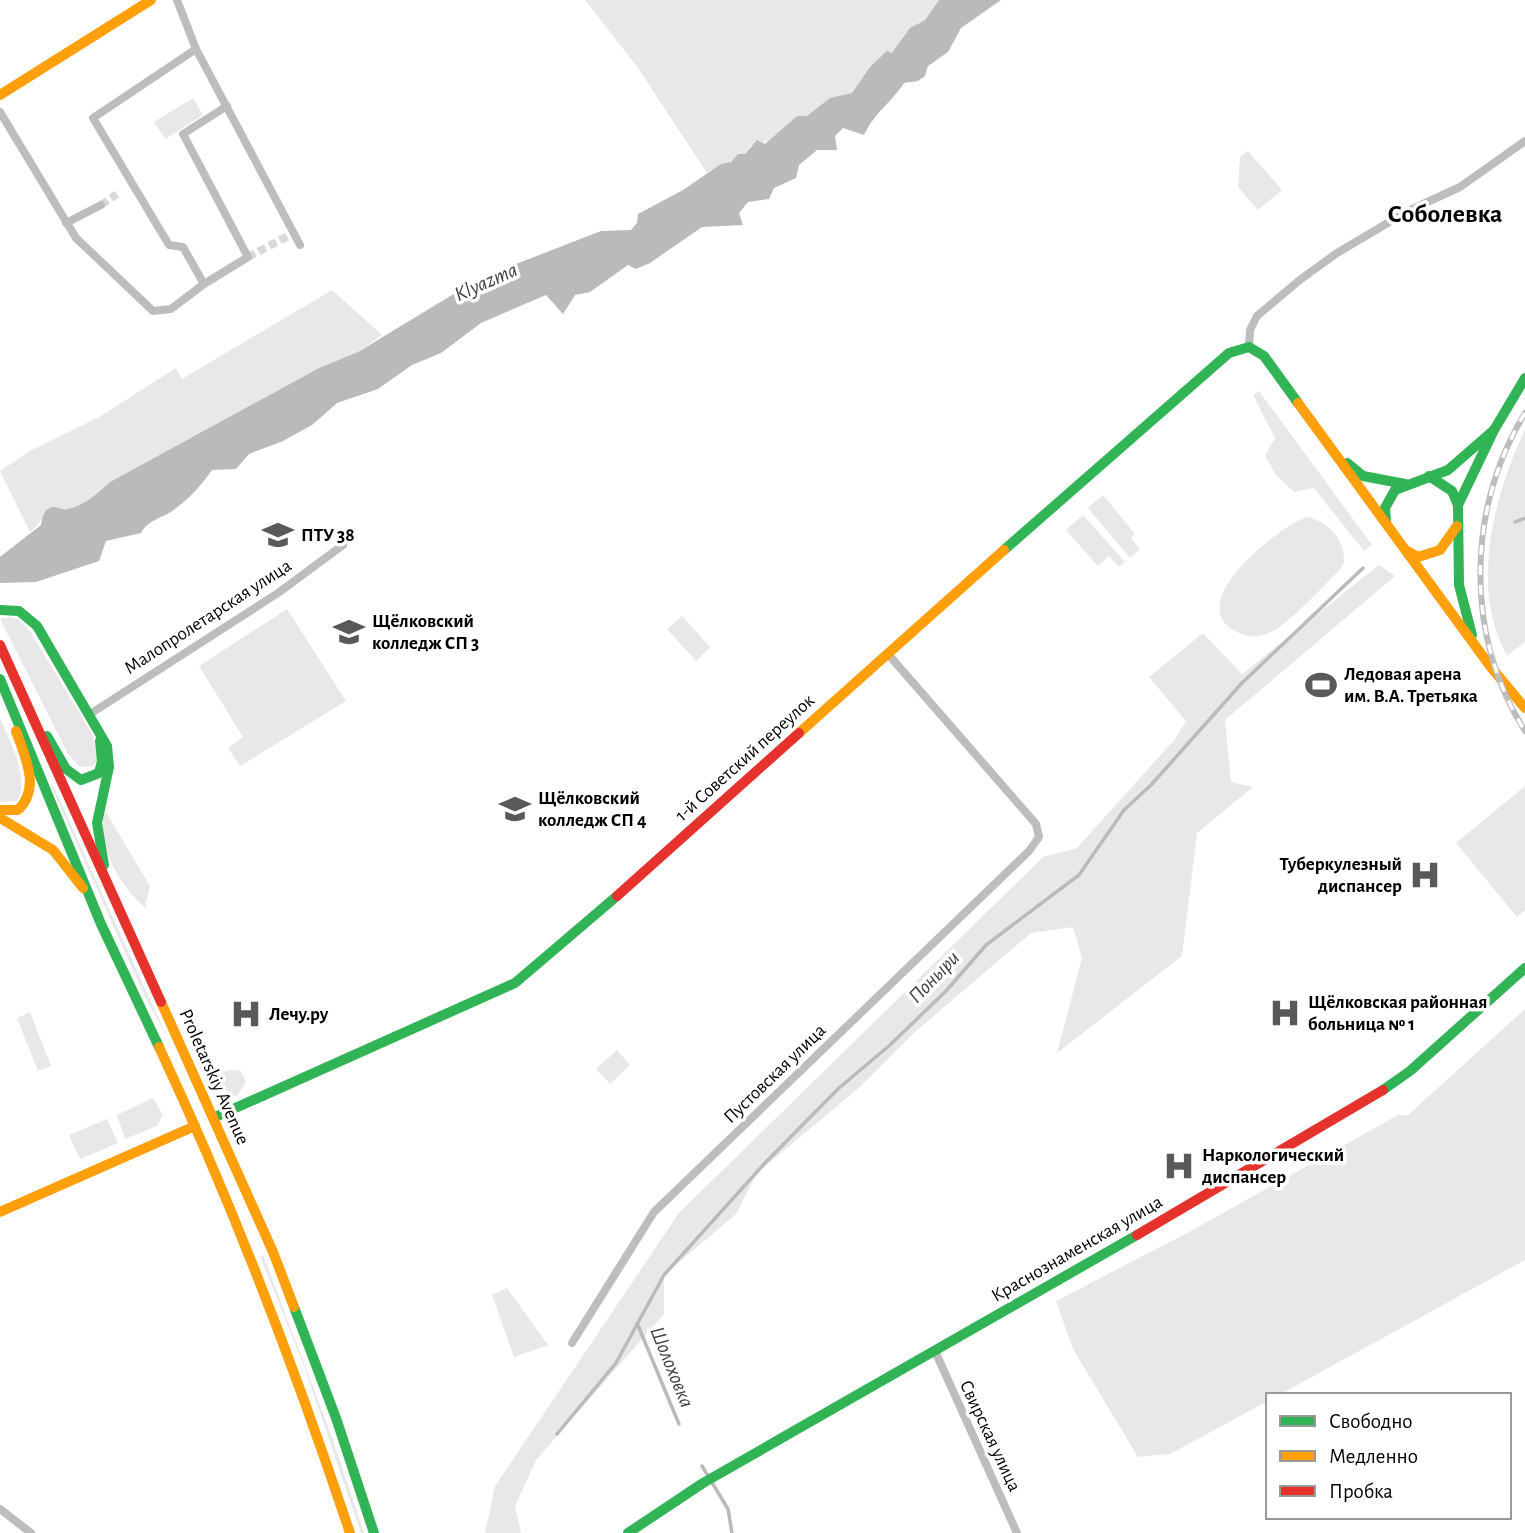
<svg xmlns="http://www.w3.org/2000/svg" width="1525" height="1533" viewBox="0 0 1525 1533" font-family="'Alegreya Sans',sans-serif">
<rect width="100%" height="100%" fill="#fff"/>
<g fill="#e8e8e8">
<path d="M 585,0 L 939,0 L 925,20 L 918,23 L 892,53 L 871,67 L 852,93 L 830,99 L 806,117 L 797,116 L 772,140 L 751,145 L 745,154 L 707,173 L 638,68 Z"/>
<path d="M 193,98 L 203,115 L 165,139 L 154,122 Z"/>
<path d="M 1248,151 L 1282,190 L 1258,210 L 1238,187 L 1240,157 Z"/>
<path d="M 332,290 L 382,335 L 358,352 L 319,368 L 110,482 C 98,493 84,507 68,510 C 62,510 56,506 51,507 C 48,509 38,527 30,532 L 0,471 L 30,451 L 99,417 L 176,368 L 182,379 Z"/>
<path d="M 1259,391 L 1372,545 L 1364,551 L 1314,488 L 1294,492 L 1276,475 L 1265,456 L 1275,438 L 1253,395 Z"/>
<path d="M 1525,429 L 1525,642 L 1507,656 C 1469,587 1494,496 1525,429 Z"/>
<path d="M 1103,495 L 1135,534 L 1131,538 L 1140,549 L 1130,558 L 1088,508 Z"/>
<path d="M 1083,515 L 1125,562 L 1119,567 L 1109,556 L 1098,566 L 1066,530 Z"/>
<path d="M 1307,517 C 1329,522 1345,539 1344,563 L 1339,571 C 1323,586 1289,624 1271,632 C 1258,638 1247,638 1235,631 C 1182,603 1279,526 1307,517 Z"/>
<path d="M 1379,565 L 1395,576 L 1225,720 L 1231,782 L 1253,787 L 1197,833 L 1182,956 L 1057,1053 L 1082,958 L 1073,927 L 1031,933 L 916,1031 L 860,1087 L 757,1173 L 736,1214 L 664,1275 L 664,1314 L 536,1460 L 515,1506 L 521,1533 L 485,1533 L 495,1486 L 679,1213 L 1043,857 L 1077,848 L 1175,739 L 1186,721 L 1149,677 L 1203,633 L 1242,674 Z"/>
<path d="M 287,609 L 346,701 L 240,766 L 228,748 L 243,737 L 199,666 Z"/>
<path d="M 682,616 L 710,647 L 696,661 L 667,629 Z"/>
<path d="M 10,617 L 18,619 L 30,631 L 92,734 L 98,760 L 93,766 L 80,767 L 68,754 L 0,619 Z"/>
<path d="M 0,717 C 8,739 31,778 17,801 L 0,802 Z"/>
<path d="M 53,785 L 167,1037 L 145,997 L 51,786 Z"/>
<path d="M 1525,786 L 1525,910 L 1517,917 L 1456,843 Z"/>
<path d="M 104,809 L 150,886 L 145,908 C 117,882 98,848 104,809 Z"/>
<path d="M 1525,1009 L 1525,1260 L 1279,1395 L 1268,1395 L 1268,1401 L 1170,1454 L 1138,1457 L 1073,1349 L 1056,1301 L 1191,1231 L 1398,1115 L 1408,1115 Z"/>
<path d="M 30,1012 L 51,1066 L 38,1071 L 17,1018 Z"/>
<path d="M 617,1050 L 630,1065 L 610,1084 L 596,1069 Z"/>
<path d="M 231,1070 L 241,1071 L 246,1082 L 238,1095 L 228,1099 L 216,1073 Z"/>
<path d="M 153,1098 L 163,1115 L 157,1126 L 125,1139 L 117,1115 Z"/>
<path d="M 107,1119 L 118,1143 L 80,1159 L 69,1135 Z"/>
<path d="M 263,1255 L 332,1437 L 364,1533 L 361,1533 L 304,1366 L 260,1256 Z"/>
<path d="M 507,1288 L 548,1345 L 514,1357 L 492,1295 Z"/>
</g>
<path fill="#bababa" d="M 939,0 L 1001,0 L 961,28 L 948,52 L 928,66 L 925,76 L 918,81 L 904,83 C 891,103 875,112 864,135 L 843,128 L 835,136 L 837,150 L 817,150 L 799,165 L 796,178 L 774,188 L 769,199 L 748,202 L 739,213 L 743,225 L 702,227 L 650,263 L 636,269 L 628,265 L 590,292 L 575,295 L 563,314 L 546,295 L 481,323 L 441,353 L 412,365 L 378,389 L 337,403 L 312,425 L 283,441 L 249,454 L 236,469 L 212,470 C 201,486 188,500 172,511 C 160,519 148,520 141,533 L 106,541 L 99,561 L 36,582 L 0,583 L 0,557 L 41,525 C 42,518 44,509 52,507 C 57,506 62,511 68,509 C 84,506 98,493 110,482 L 319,368 L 358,352 L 480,278 L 601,231 L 631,230 L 637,223 L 638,214 L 683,190 L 721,164 L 731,162 L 738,154 L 745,154 L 757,140 L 765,144 L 797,116 L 807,116 L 830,98 L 852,93 L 870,67 L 887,51 L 892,53 L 910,28 L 925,20 Z"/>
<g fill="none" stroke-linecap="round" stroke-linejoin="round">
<g stroke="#bababa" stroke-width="3.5">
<path d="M 1515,522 L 1525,518"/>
<path d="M 637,1323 L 679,1424"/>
<path d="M 557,1434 L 616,1363 L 664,1275 L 765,1163 L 839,1088 L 890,1045 L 946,991 L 986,945 L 1079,875 L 1124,810 L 1151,785 L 1242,683 L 1363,568"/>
<path d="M 702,1466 L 728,1509 L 732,1533"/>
</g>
<g stroke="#d9d9d9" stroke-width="8" stroke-dasharray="8 4" stroke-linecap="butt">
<path d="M 101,205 L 117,194"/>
<path d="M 248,257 L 294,233"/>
</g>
<g stroke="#bdbdbd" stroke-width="8">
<path d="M 196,49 L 300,245"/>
<path d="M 0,112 L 76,238 L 153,311 L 171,309 L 204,284 L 183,247 L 169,245 L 93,118 L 196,49 L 177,0"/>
<path d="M 66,223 L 101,205"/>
<path d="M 204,284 L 248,257 L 183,134 L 227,106"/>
<path d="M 1249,347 L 1250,330 L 1257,316 L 1301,279 L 1337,253 L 1408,211 L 1460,187 L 1525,141"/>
<path d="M 90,714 L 278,593 L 343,545"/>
<path d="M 572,1343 L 654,1212 L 1029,851 L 1039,837 L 1036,824 L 888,654"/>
<path d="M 935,1351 L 1017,1533"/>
<path d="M 0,1509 L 31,1533"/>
</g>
<g stroke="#30b455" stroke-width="10">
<path d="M 1347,463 L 1363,476 L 1405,484"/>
<path d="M 1429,476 L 1452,491 L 1458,505 L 1459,585 L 1472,635"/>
<path d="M 1458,505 L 1494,430 L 1525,378"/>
<path d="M 1386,522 L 1385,508 L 1395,490 L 1448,470 L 1494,430"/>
<path d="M 1004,550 L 1229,353 L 1249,347 L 1264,356 L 1298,403"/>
<path d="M 0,610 L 19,611 L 37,626 L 107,746 L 109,767 L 97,823 L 104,865"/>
<path d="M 0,679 L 101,924 L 159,1047"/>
<path d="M 47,736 L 66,769 L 81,780 L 99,773 L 102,761 L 100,741"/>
<path d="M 1383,1090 L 1410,1071 L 1525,968"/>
<path d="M 213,1118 L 515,983 L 617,896"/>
<path d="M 294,1307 L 336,1418 L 374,1533"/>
<path d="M 628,1533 L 703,1483 L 1137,1235"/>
</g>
<g stroke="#ff9f0a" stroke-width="10">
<path d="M 0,95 L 151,0"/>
<path d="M 1298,403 L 1490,666 L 1525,708"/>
<path d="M 1407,551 L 1418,557 L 1440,550 L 1457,526"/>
<path d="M 799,733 L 1004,550"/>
<path d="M 0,810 L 18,810 C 41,788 25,757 16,731"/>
<path d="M 0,818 L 53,850 L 83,888"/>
<path d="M 161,1002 L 273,1252 L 294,1307"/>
<path d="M 159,1047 C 233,1205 295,1368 350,1533"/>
<path d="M 0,1212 L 195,1126"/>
</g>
<g stroke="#e5322d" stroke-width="10">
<path d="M 0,645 L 161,1002"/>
<path d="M 617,896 L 799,733"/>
<path d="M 1137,1235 L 1383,1090"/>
</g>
<defs>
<path id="rail" d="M 1525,413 C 1467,509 1464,634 1525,731"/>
</defs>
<use href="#rail" stroke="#bdbdbd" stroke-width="6"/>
<use href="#rail" stroke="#fff" stroke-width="3.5" stroke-dasharray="10" stroke-linecap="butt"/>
</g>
<defs>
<symbol id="university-bare" viewBox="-9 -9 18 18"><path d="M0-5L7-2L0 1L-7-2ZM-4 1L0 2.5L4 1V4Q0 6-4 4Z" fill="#595959" stroke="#fff" stroke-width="2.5" paint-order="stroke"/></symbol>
<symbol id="stadium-bare" viewBox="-9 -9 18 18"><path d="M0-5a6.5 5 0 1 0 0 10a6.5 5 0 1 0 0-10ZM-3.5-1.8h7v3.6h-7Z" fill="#595959" stroke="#fff" stroke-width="2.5" paint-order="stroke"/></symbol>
<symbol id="hospital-bare" viewBox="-9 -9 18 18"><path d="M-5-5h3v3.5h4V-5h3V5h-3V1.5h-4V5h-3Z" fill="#595959" stroke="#fff" stroke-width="2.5" paint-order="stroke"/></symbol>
</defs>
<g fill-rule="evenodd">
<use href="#university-bare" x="256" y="513" width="44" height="44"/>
<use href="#university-bare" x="327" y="610" width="44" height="44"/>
<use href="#stadium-bare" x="1299" y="663" width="44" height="44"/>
<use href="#university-bare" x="493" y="787" width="44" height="44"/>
<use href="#hospital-bare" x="1403" y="853" width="44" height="44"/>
<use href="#hospital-bare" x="1263" y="991" width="44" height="44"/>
<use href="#hospital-bare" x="224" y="992" width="44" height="44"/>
<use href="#hospital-bare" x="1157" y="1144" width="44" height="44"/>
</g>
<g text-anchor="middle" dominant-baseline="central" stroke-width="7" stroke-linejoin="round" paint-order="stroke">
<g font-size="19" font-weight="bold" fill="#000" stroke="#fff" text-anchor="start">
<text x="301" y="535">ПТУ 38</text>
<text x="372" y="621">Щёлковский<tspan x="372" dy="22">колледж СП 3</tspan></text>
<text x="1344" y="674">Ледовая арена<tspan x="1344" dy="22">им. В.А. Третьяка</tspan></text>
<text x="538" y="798">Щёлковский<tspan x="538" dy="22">колледж СП 4</tspan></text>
<text x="1402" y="864" text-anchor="end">Туберкулезный<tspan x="1402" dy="22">диспансер</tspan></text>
<text x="1308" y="1002">Щёлковская районная<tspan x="1308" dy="22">больница № 1</tspan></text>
<text x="269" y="1014">Лечу.ру</text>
<text x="1202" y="1155">Наркологический<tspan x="1202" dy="22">диспансер</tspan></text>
</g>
<g font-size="19" fill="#000" stroke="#fff">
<text transform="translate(208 617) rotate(-33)">Малопролетарская улица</text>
<text transform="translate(745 758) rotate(-42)">1-й Советский переулок</text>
<text transform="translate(775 1074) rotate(-44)">Пустовская улица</text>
<text transform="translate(214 1077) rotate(66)">Proletarskiy Avenue</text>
<text transform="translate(1077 1249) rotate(-30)">Краснознаменская улица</text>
<text transform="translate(990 1436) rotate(65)">Свирская улица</text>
</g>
<g font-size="21" font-style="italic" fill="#3d3d3d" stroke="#fff">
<text transform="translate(486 282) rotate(-24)">Klyazma</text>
<text transform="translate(934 977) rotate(-46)">Поныри</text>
<text transform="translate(672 1367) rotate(68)">Шолоховка</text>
</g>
<g font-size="26" font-weight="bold" fill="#000" stroke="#fff">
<text x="1445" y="214">Соболевка</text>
</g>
</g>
<rect x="1266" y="1393" width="245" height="126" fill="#ffffff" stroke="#999999" stroke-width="2"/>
<rect x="1280" y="1416" width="35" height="10" fill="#30b455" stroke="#999999" stroke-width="2"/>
<text x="1329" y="1428" font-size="21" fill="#000000">Свободно</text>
<rect x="1280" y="1451" width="35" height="10" fill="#ff9f0a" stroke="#999999" stroke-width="2"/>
<text x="1329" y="1463" font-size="21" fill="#000000">Медленно</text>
<rect x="1280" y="1486" width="35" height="10" fill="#e5322d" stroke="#999999" stroke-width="2"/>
<text x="1329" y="1498" font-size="21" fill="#000000">Пробка</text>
</svg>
